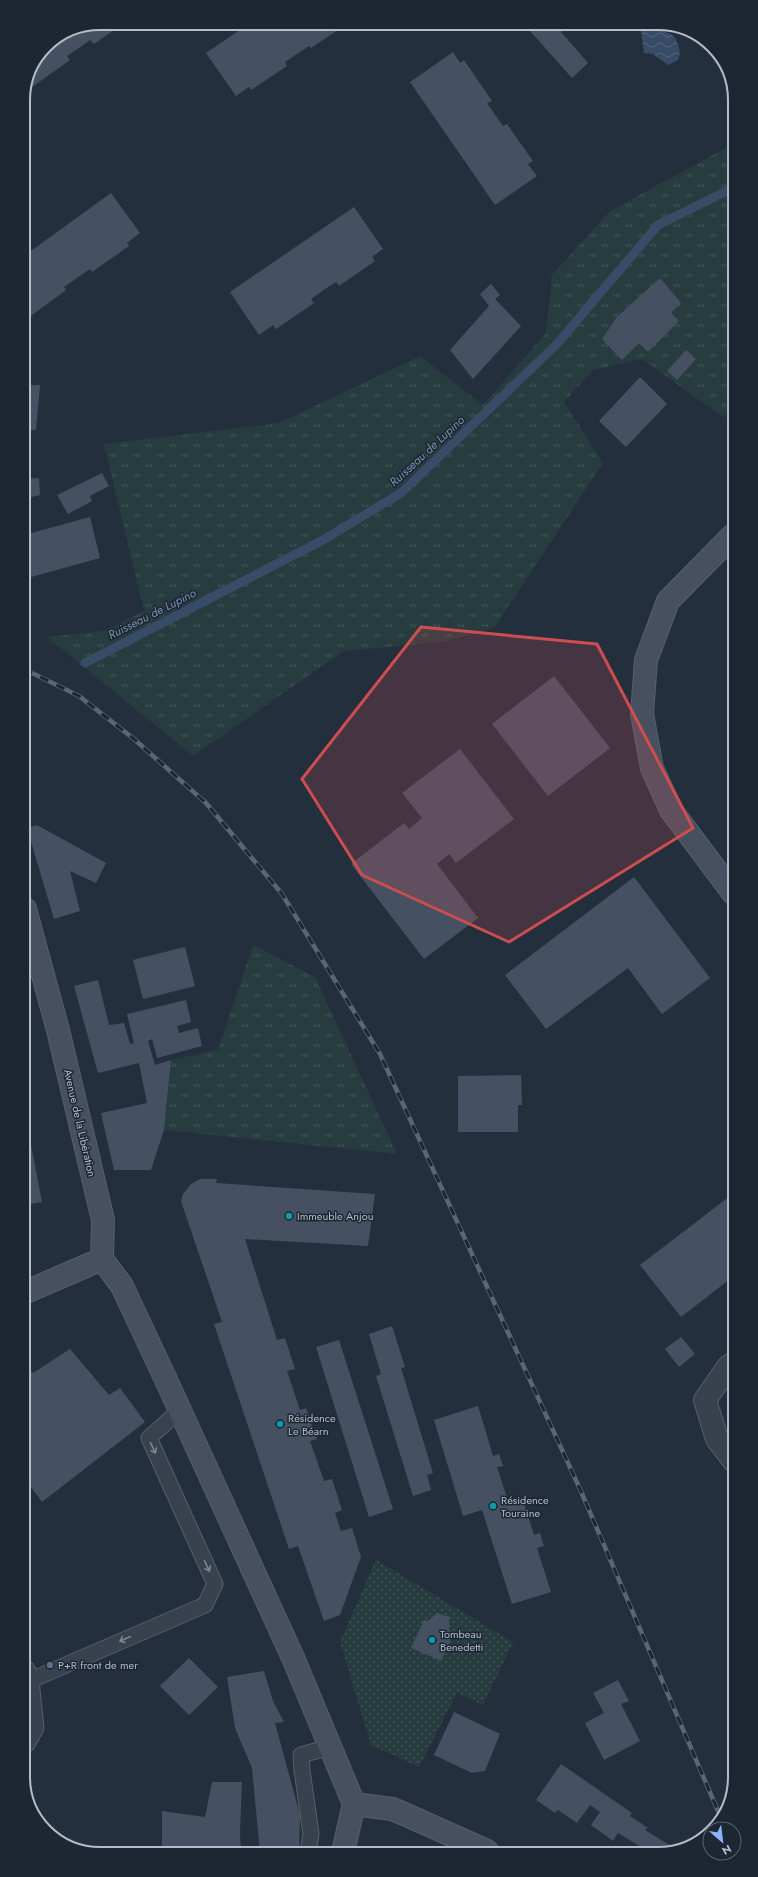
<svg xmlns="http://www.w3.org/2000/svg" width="758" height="1877" viewBox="0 0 758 1877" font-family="Jost,sans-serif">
<defs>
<pattern id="grass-tufts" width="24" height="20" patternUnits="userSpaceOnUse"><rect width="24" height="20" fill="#263c3f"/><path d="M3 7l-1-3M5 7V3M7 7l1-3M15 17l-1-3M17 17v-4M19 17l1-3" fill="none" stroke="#435659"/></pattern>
<pattern id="park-dots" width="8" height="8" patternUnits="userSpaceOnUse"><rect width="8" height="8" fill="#263c3f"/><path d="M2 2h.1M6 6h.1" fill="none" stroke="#435659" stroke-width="1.8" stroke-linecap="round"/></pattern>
<pattern id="water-waves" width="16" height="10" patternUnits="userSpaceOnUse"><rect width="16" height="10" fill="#394c67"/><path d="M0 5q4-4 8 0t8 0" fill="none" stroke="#53647b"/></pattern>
</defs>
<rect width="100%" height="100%" fill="#242f3e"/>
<g fill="url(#grass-tufts)">
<path d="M 731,145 L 732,409 L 723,417 L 642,359 L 593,370 L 564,402 L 603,463 L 494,628 L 443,642 L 344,651 L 193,756 L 47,637 L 104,631 L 144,611 L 104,444 L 279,423 L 420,356 L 483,405 L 546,333 L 552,275 L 610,211 Z"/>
<path d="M 253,945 L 315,977 L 397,1154 L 164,1130 L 171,1060 L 218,1050 Z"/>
</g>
<path fill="url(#park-dots)" d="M 376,1560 L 513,1642 L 483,1705 L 457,1693 L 419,1767 L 371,1745 L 340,1642 Z"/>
<path fill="url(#water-waves)" d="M 648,23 L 658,23 L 664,31 L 674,36 C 678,44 682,52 678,60 L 668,65 L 653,54 L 644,53 L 641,31 Z"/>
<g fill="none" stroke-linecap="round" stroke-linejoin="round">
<path stroke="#394c67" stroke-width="9" d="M 85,663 L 323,540 L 401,493 L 556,345 L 658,225 L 731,189"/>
</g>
<g fill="#455162">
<path d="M 100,23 L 124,23 L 94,44 L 90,40 L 79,48 L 67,56 L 70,60 L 32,87 L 29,82 L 46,45 L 71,29 Z"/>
<path d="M 250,23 L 348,23 L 311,48 L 309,46 L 285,62 L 287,66 L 251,90 L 249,87 L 236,96 L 206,53 Z"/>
<path d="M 523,23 L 567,23 L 569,25 L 561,32 L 588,63 L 572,78 Z"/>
<path d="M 453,52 L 460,63 L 464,60 L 492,101 L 487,103 L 496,116 L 503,126 L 507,124 L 533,161 L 528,164 L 537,176 L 495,205 L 410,82 Z"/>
<path d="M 111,193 L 140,233 L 127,243 L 129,246 L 92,272 L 90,269 L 64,287 L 66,290 L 28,318 L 25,314 L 24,315 L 24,256 Z"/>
<path d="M 354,207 L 383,249 L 372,257 L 375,261 L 339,286 L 336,282 L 325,289 L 311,299 L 314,303 L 276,329 L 273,325 L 259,335 L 230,292 Z"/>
<path d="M 660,278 L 681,303 L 671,313 L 679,321 L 648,352 L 639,343 L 622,360 L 602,339 L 617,317 Z"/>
<path d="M 491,284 L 500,295 L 495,299 L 521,326 L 473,379 L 450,350 L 489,306 L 480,294 Z"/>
<path d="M 686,350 L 696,359 L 677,380 L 667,371 Z"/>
<path d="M 640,377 L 667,404 L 626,447 L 599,421 Z"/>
<path d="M 24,385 L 40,385 L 36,430 L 24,431 Z"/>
<path d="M 102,473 L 109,486 L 90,496 L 92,501 L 68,514 L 57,495 Z"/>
<path d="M 39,478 L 40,495 L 24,499 L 24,479 Z"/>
<path d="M 90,517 L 100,558 L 24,579 L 24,535 Z"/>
<path d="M 554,676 L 610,748 L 548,796 L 492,724 Z"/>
<path d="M 460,749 L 514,819 L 456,863 L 449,854 L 437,864 L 478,918 L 424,959 L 351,864 L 404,823 L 409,829 L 422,818 L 402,793 Z"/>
<path d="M 37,825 L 106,863 L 96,883 L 70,871 L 80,911 L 54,919 L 27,828 Z"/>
<path d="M 634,877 L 710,978 L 662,1014 L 628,968 L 546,1029 L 505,975 Z"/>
<path d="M 185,947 L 195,986 L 143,999 L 133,960 Z"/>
<path d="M 98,980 L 109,1025 L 124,1023 L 130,1044 L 134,1043 L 127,1014 L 186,1000 L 191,1022 L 177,1026 L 179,1033 L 198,1028 L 202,1046 L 157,1058 L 152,1039 L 148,1041 L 155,1065 L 171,1060 L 164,1130 L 151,1170 L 114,1170 L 101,1113 L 147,1103 L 139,1063 L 98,1073 L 74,986 Z"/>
<path d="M 521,1075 L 522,1105 L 518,1105 L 518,1132 L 458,1132 L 458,1076 Z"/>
<path d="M 26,1119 L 42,1202 L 26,1205 L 25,1120 Z"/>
<path d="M 200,1179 L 217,1179 L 216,1183 L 375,1194 L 368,1246 L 245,1239 L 277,1340 L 285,1338 L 295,1369 L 287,1371 L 300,1410 L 306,1408 L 317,1439 L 310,1441 L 324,1481 L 332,1479 L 342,1510 L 335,1513 L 341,1531 L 352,1528 L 361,1557 L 340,1615 L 324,1621 L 298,1546 L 289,1549 L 214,1324 L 222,1322 L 181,1201 L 183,1194 L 191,1184 Z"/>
<path d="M 734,1193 L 734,1276 L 681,1317 L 640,1265 Z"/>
<path d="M 26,1212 L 29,1225 L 26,1238 Z"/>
<path d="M 392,1326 L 405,1367 L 401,1368 L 433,1473 L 427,1475 L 431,1490 L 413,1496 L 376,1376 L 381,1374 L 369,1334 Z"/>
<path d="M 681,1337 L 695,1354 L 679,1367 L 665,1349 Z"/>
<path d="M 339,1340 L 393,1509 L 369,1517 L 316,1347 Z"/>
<path d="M 70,1349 L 109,1395 L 120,1388 L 145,1422 L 42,1502 L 26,1480 L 26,1365 L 33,1373 Z"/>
<path d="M 478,1406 L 493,1456 L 499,1454 L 503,1466 L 497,1467 L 508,1501 L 522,1497 L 534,1535 L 540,1533 L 544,1546 L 537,1548 L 551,1592 L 512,1604 L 482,1510 L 463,1516 L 434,1420 Z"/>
<path d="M 437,1613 L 449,1617 L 449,1630 L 454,1632 L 441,1661 L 411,1648 L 424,1620 L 428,1621 Z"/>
<path d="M 189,1658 L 218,1687 L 189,1715 L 160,1686 Z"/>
<path d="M 264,1671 L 273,1701 L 284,1722 L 275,1723 L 300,1815 L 299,1852 L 260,1853 L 252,1768 L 235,1728 L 227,1677 Z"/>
<path d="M 618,1680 L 629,1701 L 621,1704 L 640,1741 L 604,1760 L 585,1723 L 604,1713 L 593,1693 Z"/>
<path d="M 454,1712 L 500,1734 L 485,1771 L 472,1773 L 434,1755 Z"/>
<path d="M 561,1764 L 632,1813 L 630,1816 L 648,1828 L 645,1830 L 671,1846 L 669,1850 L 646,1850 L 618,1833 L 613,1841 L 591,1825 L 600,1812 L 590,1805 L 577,1823 L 558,1810 L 555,1813 L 536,1800 Z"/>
<path d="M 212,1782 L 242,1782 L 240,1832 L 241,1853 L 189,1853 L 162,1848 L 162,1811 L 205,1817 Z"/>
</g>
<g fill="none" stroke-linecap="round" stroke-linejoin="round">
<defs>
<g id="lane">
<path d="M 27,1669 L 31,1680 L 36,1728 L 27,1744"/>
<path d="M 31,1680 L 205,1605 L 215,1584 L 149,1438 L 180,1410"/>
<path d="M 308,1852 L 311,1834 L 302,1770 L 301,1755 L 330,1747"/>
</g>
<path id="street" d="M 734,1363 L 728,1367 L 705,1400 L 717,1439 L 734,1461"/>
<g id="secondary">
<path d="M 732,536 L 668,601 L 646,660 L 642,714 L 652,768 L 671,810 L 733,893"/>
<path d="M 25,909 L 58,1030 L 103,1220 L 102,1259"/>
<path d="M 102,1259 L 122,1286 L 167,1382 L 294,1660 L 354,1804"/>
<path d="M 26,1292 L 102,1259"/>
<path d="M 354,1804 L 392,1809 L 402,1813 L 487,1851"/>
<path d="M 343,1852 L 354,1804"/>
</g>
</defs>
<use href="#lane" stroke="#565f6c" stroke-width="17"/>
<use href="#street" stroke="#565f6c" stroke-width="24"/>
<use href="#secondary" stroke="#565f6c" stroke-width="24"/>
<use href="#lane" stroke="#38414e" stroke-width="15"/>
<use href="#street" stroke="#38414e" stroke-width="22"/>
<use href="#secondary" stroke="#465061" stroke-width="22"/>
<defs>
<path id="rail" d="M 24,669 L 79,696 L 134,739 L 206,803 L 282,894 L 380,1054 L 580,1489 L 721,1818"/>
</defs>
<use href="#rail" stroke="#5a6575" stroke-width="4.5"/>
<use href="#rail" stroke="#1d2633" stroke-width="3" stroke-dasharray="9" stroke-linecap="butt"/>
</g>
<defs><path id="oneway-shaft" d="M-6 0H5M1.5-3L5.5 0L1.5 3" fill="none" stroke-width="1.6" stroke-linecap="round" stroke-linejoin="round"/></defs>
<g stroke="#7c8592">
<use href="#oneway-shaft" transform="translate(153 1448) rotate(65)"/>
<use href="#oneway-shaft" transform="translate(207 1566) rotate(65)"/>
<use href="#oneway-shaft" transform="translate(125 1639) rotate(156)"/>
</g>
<path fill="#ce4d50" fill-opacity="0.2" stroke="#ce4d50" stroke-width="3" stroke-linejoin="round" d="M 421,627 L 597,644 L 693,828 L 509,942 L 362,875 L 302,779 Z"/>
<g fill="#0f9aa8" stroke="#1d2633" stroke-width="1.5">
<circle cx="289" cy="1216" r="4"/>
<circle cx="280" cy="1424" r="4"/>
<circle cx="493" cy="1506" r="4"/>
<circle cx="432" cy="1640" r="4"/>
</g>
<circle fill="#5c6f8a" stroke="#1d2633" stroke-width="1.5" cx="50" cy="1665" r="4"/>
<g text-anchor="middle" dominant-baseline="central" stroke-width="3" stroke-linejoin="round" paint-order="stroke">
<g font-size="11" fill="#b4bcc9" stroke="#1d2633">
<text transform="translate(80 1123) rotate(77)">Avenue de la Libération</text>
</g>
<g font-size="11" fill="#b4bcc9" stroke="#1d2633" text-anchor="start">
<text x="297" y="1216">Immeuble Anjou</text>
<text x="288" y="1418">Résidence<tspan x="288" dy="13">Le Béarn</tspan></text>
<text x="501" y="1500">Résidence<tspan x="501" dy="13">Touraine</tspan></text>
<text x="440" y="1634">Tombeau<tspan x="440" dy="13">Benedetti</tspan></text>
<text x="58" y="1665">P+R front de mer</text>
</g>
<g font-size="12" font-style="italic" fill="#7c92b1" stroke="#1d2633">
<text transform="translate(427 451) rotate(-43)">Ruisseau de Lupino</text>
<text transform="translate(152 614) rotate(-27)">Ruisseau de Lupino</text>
</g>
</g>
<path d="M0 0H758V1877H0ZM100 30H658A70 70 0 0 1 728 100V1777A70 70 0 0 1 658 1847H100A70 70 0 0 1 30 1777V100A70 70 0 0 1 100 30Z" fill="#1d2633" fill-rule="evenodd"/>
<path fill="none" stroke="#b4bcc9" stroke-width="2" d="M100 30H658A70 70 0 0 1 728 100V1777A70 70 0 0 1 658 1847H100A70 70 0 0 1 30 1777V100A70 70 0 0 1 100 30Z"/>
<g transform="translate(722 1841) rotate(152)"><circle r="19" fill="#1d2633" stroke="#59626f"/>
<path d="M0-3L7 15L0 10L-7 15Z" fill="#8ab4f8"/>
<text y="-6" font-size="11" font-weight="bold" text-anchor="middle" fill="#b4bcc9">N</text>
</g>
</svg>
